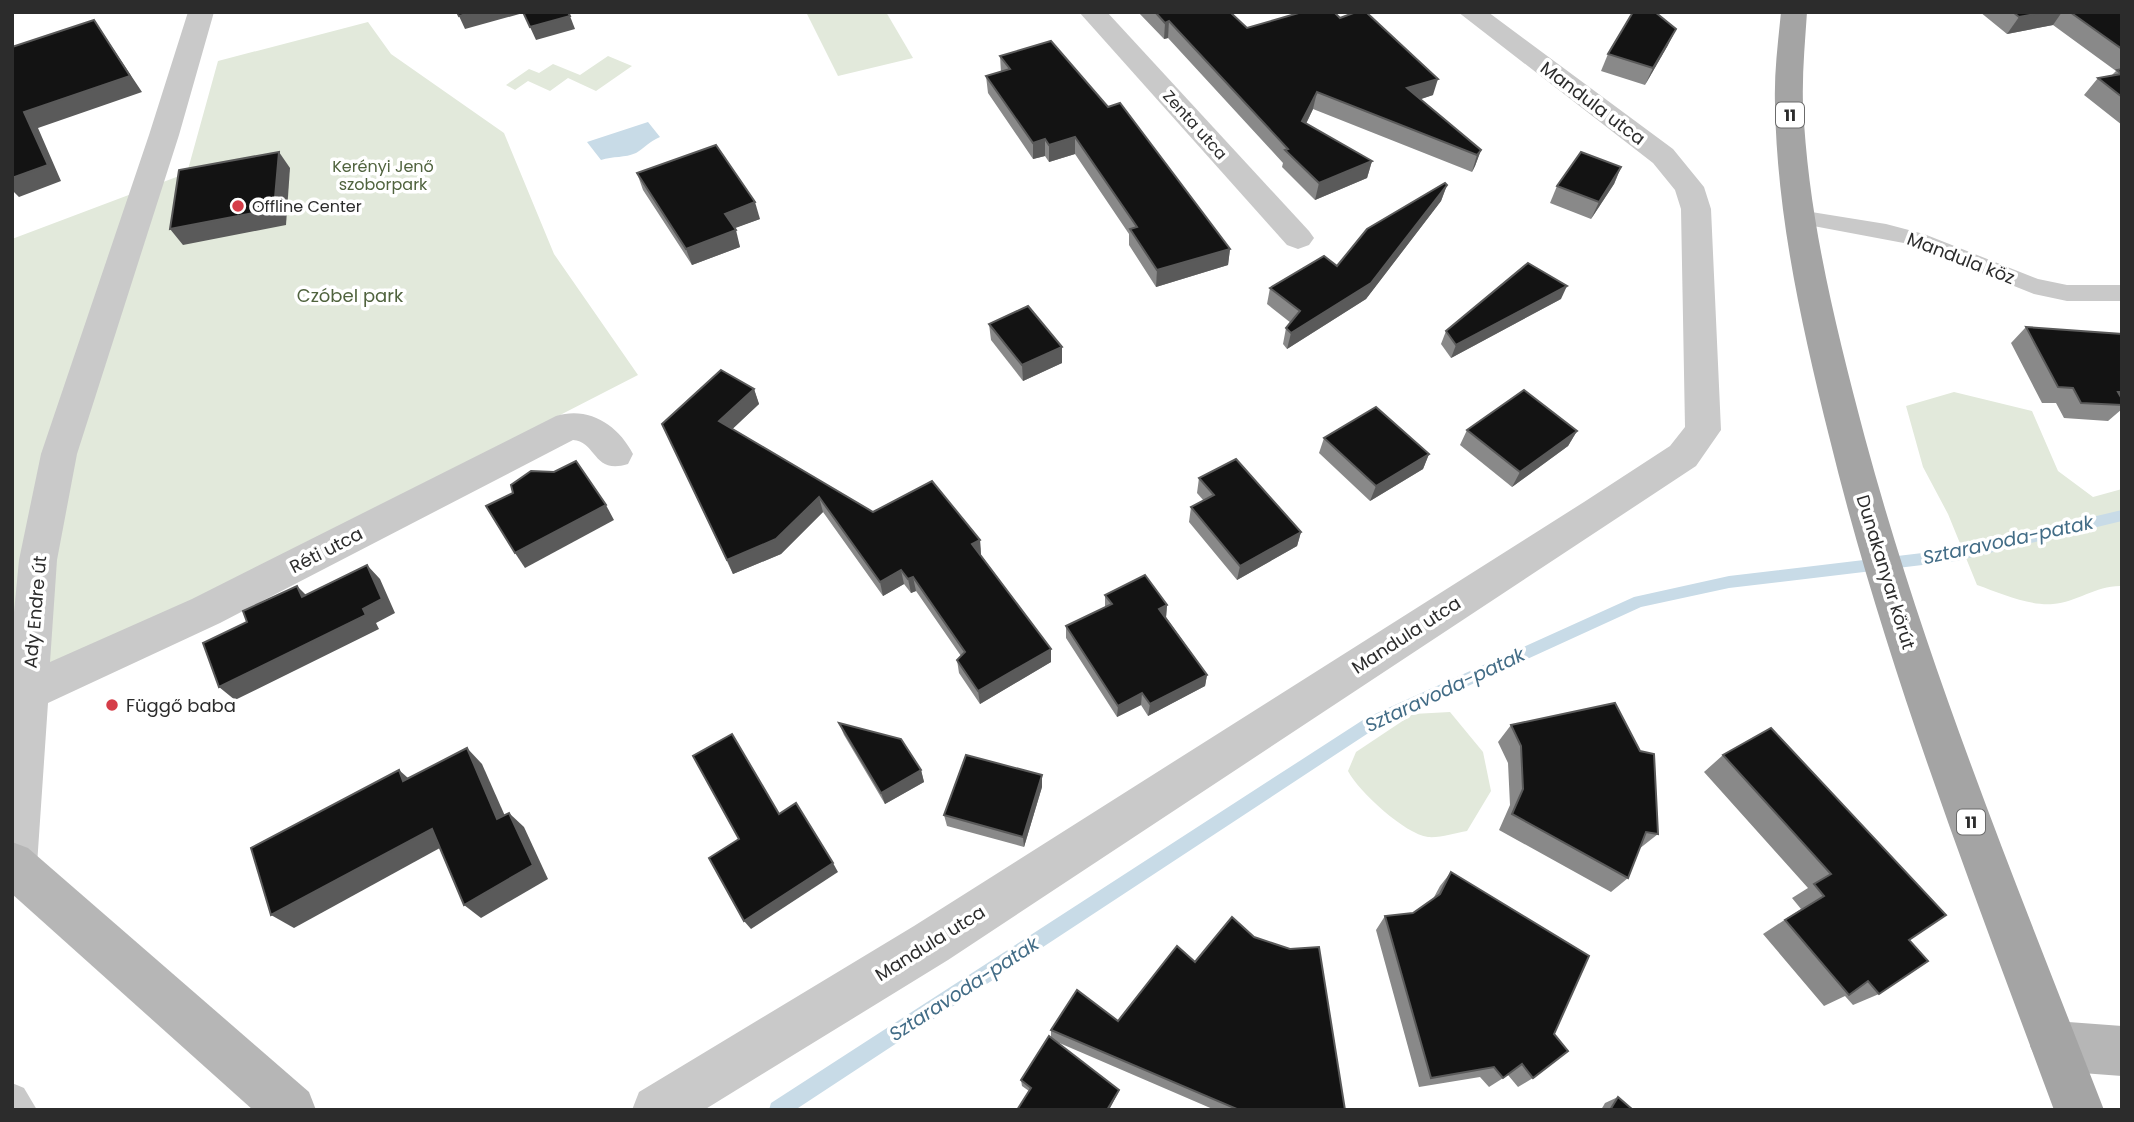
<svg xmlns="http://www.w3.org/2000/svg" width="2134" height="1122" viewBox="0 0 2134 1122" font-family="Poppins,sans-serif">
<rect width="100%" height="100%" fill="#fff"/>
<g fill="#e2e9db">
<path d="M 806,12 L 886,12 L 913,58 L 838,76 Z"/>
<path d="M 368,22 L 391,54 L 504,133 L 554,254 L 638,375 L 12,696 L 12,239 L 187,173 L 218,61 Z"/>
<path d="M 608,56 L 632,66 L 596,91 L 568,78 L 550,91 L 528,81 L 515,90 L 506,85 L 529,69 L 539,73 L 553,64 L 580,75 Z"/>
<path d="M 1954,392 L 2032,411 L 2058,471 L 2093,497 L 2122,489 L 2122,586 C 2097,585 2077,602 2053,604 C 2028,606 2000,593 1977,585 L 1948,514 L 1923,467 L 1906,406 Z"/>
<path d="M 1450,712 L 1483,752 L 1491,791 L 1467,831 C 1455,833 1440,838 1428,837 C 1405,834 1359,792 1348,771 L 1356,752 L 1413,714 Z"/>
</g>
<path fill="#c8dbe7" d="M 648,122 L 660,137 C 648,142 645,148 636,153 C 625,158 613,156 601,160 L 587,142 Z"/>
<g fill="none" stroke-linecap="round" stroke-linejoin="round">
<path fill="#c8dbe7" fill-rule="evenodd" d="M 2122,510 L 2122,521 L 1956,561 L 1729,588 L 1641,607 L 1376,728 L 795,1110 L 769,1110 L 771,1103 L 1366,718 L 1634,597 L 1729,576 L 1956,549 Z"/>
<g fill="#c9c9c9" fill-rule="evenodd">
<path d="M 1799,210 L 1886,224 L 1924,234 L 2038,279 L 2067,285 L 2122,285 L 2122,301 L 2067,301 L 2034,294 L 1909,244 L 1792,222 L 1788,217 L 1792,212 Z"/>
<path d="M 12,1083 L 24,1088 L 37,1110 L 12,1110 Z"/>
</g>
<g fill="#c9c9c9" fill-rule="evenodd">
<path d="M 188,12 L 214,12 L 179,135 L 77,454 L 57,560 L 50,662 L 192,599 L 556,416 C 589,406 618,425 633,454 L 628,464 C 593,475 597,442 573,440 L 220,623 L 48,703 L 37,865 L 30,881 L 14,887 L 12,633 L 19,560 L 41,454 L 149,135 Z"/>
<path d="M 1079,12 L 1107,12 L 1309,231 L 1314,238 L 1309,245 L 1298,249 L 1287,245 Z"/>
<path d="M 1458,12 L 1488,12 L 1673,149 L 1704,187 L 1711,209 L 1721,430 L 1696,466 L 948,960 L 704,1110 L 632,1110 L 639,1092 L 914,926 L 1584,502 L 1670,446 L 1685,427 L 1681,209 L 1675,190 L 1653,163 Z"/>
</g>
<g fill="#b6b6b6" fill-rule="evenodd">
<path d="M 12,842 L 28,848 L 309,1092 L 316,1110 L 253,1110 L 12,894 Z"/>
<path d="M 2055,1021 L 2122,1026 L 2122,1076 L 2055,1071 L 2038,1063 L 2030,1046 L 2038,1029 Z"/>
</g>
<path fill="#a4a4a4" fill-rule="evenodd" d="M 1781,12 L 1807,12 C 1805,43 1802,74 1803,104 C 1808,218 1836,328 1865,438 C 1927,668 2018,888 2104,1110 L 2054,1110 C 1972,888 1885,666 1829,436 C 1802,327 1777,217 1775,104 C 1774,73 1778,43 1781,12 Z"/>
</g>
<g fill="#898989">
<path d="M 1138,12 L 1230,12 L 1247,28 L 1340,18 L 1433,95 L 1421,99 L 1481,150 L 1475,166 L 1472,172 L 1313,109 L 1306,124 L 1372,161 L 1367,178 L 1315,200 L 1282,167 L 1283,163 L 1168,38 L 1164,39 Z"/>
<path d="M 1980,12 L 2122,12 L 2122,125 L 2084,95 L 2098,78 L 2112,75 L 2116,71 L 2053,25 L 2007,34 Z"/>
<path d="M 1668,45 L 1645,85 L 1601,71 L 1608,54 Z"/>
<path d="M 1000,56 L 1230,249 L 1228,265 L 1156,287 L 1129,245 L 1129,234 L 1075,154 L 1049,162 L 1045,156 L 1033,159 L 988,93 L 986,76 L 1001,72 Z"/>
<path d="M 1621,167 L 1614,184 L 1591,219 L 1550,203 L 1557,186 Z"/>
<path d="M 637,173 L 760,219 L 734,228 L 740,247 L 692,265 L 643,190 Z"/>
<path d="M 1447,185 L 1441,201 L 1366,299 L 1287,349 L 1283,344 L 1286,328 L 1291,323 L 1267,304 L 1270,288 L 1337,266 Z"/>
<path d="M 1561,299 L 1451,358 L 1441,344 L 1446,331 Z"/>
<path d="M 989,324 L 1062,363 L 1023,381 L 991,340 Z"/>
<path d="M 2026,327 L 2122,334 L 2122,409 L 2108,421 L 2064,418 L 2056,403 L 2042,403 L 2011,343 Z"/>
<path d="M 754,389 L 759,404 L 732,429 L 873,512 L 980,540 L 981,555 L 1051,649 L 1051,662 L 980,704 L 959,673 L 957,660 L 961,656 L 916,591 L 911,593 L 904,584 L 883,596 L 823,512 L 781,554 L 733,574 L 662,424 Z"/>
<path d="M 1467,430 L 1577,431 L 1568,446 L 1512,487 L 1460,445 Z"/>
<path d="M 1324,438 L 1429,454 L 1423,469 L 1370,501 L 1319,453 Z"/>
<path d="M 1199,478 L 1301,532 L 1297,546 L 1237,580 L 1189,522 L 1191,507 L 1204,501 L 1197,493 Z"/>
<path d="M 1105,595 L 1167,605 L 1166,617 L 1207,675 L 1205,686 L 1148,716 L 1141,705 L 1117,717 L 1066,638 L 1066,626 L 1105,607 Z"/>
<path d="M 839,723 L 921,770 L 924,782 L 885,804 L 844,735 Z"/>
<path d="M 1511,725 L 1658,834 L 1639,849 L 1628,878 L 1611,892 L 1499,830 L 1510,805 L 1508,763 L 1498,742 Z"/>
<path d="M 1723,755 L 1909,940 L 1879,994 L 1853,1005 L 1845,996 L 1824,1006 L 1763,934 L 1801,909 L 1792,898 L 1808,888 L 1704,772 Z"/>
<path d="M 1042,787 L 1024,847 L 947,826 L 944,815 Z"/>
<path d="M 1451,872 L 1533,1078 L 1518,1087 L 1508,1075 L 1489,1087 L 1480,1077 L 1419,1087 L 1376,930 L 1385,916 L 1413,913 L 1433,899 L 1440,886 Z"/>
<path d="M 1118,1021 L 1345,1110 L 1215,1110 L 1057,1042 L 1117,1095 L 1029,1091 L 1022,1086 L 1021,1080 L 1051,1038 L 1051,1030 Z"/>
<path d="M 1618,1097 L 1633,1110 L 1601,1110 L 1605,1103 Z"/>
</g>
<g fill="#5a5a5a">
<path d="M 474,12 L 523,12 L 523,13 L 465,29 L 459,16 Z"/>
<path d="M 2046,12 L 2062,12 L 2053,25 L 2007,34 L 2019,17 Z"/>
<path d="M 570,16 L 575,29 L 536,40 L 530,27 Z"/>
<path d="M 94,20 L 142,92 L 38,128 L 61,181 L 19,197 L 12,190 L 12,178 L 24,112 Z"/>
<path d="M 1169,21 L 1168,38 L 1164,39 L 1165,23 Z"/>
<path d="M 1676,29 L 1668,45 L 1645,85 L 1653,68 Z"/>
<path d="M 1438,79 L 1433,95 L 1403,105 L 1407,88 Z"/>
<path d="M 1317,92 L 1313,109 L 1299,138 L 1302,121 Z"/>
<path d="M 1075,137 L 1075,154 L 1049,162 L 1049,145 Z"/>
<path d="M 1045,139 L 1045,156 L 1033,159 L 1033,143 Z"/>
<path d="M 1481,150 L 1475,166 L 1472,172 L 1477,155 Z"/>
<path d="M 279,152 L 290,168 L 286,225 L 183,245 L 170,229 Z"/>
<path d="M 1372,161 L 1367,178 L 1315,200 L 1319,183 Z"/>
<path d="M 1621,167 L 1614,184 L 1591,219 L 1599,202 Z"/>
<path d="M 1447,185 L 1441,201 L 1366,299 L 1287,349 L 1291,333 Z"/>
<path d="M 755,202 L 760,219 L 730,230 L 725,214 Z"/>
<path d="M 736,230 L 740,247 L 692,265 L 686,249 Z"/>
<path d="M 1230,249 L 1228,265 L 1156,287 L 1157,270 Z"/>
<path d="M 1567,286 L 1561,299 L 1451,358 L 1456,345 Z"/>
<path d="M 1062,347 L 1062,363 L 1023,381 L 1022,365 Z"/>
<path d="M 754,389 L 759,404 L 724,437 L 719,421 Z"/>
<path d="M 1577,431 L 1568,446 L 1512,487 L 1520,472 Z"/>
<path d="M 1429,454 L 1423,469 L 1370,501 L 1376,486 Z"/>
<path d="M 819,497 L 823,512 L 781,554 L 733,574 L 727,560 Z"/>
<path d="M 606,505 L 614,520 L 525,568 L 515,553 Z"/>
<path d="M 1301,532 L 1297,546 L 1237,580 L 1240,566 Z"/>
<path d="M 980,540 L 981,555 L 974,558 L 972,544 Z"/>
<path d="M 367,565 L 380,579 L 395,613 L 376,623 L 379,629 L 235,700 L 219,687 L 363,609 Z"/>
<path d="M 901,570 L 904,584 L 883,596 L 880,582 Z"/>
<path d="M 913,577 L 916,591 L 911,593 L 908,579 Z"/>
<path d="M 297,586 L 311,600 L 302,597 Z"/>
<path d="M 1167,605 L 1166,618 L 1159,609 Z"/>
<path d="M 1051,649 L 1051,662 L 980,704 L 978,691 Z"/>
<path d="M 1207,675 L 1205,686 L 1148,716 L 1150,704 Z"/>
<path d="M 1142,693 L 1141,705 L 1117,717 L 1118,706 Z"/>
<path d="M 467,748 L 482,764 L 513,834 L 497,819 Z"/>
<path d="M 399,770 L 417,786 L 403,781 Z"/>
<path d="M 921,770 L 924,782 L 885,804 L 881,793 Z"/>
<path d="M 1042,775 L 1042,787 L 1024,847 L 1023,837 Z"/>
<path d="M 509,813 L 524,827 L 548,879 L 481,918 L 464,905 Z"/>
<path d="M 432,829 L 449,843 L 294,928 L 271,915 Z"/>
<path d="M 833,863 L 838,872 L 751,929 L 744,921 Z"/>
<path d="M 1119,1090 L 1117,1095 L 1109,1110 L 1107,1110 Z"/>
</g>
<g fill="#131313" stroke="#5a5a5a" stroke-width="2">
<path d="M 457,12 L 474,12 L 459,16 Z"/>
<path d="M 523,12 L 568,12 L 570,16 L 530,27 Z"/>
<path d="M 1155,12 L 1230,12 L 1247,28 L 1302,12 L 1334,12 L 1340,18 L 1356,12 L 1366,12 L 1438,79 L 1407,88 L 1481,150 L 1477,155 L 1317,92 L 1302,121 L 1372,161 L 1319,183 L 1285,150 L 1288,149 L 1169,21 L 1165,23 Z"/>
<path d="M 1633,12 L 1655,12 L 1676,29 L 1653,68 L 1608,54 Z"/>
<path d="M 2013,12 L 2046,12 L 2019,17 Z"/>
<path d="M 2070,12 L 2122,12 L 2122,49 Z"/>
<path d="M 94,20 L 130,76 L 24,112 L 48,165 L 12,178 L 12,47 Z"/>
<path d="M 1051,41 L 1108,107 L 1120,103 L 1230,249 L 1157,270 L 1130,229 L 1137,227 L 1075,137 L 1049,145 L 1045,139 L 1033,143 L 986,76 L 1010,69 L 1000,56 Z"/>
<path d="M 2122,69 L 2122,97 L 2098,78 L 2121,74 L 2117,70 Z"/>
<path d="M 716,145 L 755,202 L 725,214 L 736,230 L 686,249 L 637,173 Z"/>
<path d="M 279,152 L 274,209 L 170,229 L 179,170 Z"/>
<path d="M 1581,152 L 1621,167 L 1599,202 L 1557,186 Z"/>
<path d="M 1445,183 L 1447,185 L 1371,283 L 1291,333 L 1286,328 L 1300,311 L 1270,288 L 1324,256 L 1337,266 L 1367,229 Z"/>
<path d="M 1528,263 L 1567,286 L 1456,345 L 1446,331 Z"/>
<path d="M 1028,306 L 1062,347 L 1022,365 L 989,324 Z"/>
<path d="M 2026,327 L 2122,334 L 2122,392 L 2118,392 L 2122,399 L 2122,405 L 2081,403 L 2073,388 L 2058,387 Z"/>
<path d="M 721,370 L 754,389 L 719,421 L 873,512 L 932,481 L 980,540 L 972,544 L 1051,649 L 978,691 L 957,660 L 965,652 L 913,577 L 908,579 L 901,570 L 880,582 L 819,497 L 776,539 L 727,560 L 662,424 Z"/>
<path d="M 1524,390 L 1577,431 L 1520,472 L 1467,430 Z"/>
<path d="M 1376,407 L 1429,454 L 1376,486 L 1324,438 Z"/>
<path d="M 1236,459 L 1301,532 L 1240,566 L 1191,507 L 1214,495 L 1199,478 Z"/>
<path d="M 576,461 L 606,505 L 515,553 L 486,506 L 513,493 L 511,485 L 531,471 L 554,472 Z"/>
<path d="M 367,565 L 382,599 L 363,609 L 366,615 L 219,687 L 203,643 L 247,622 L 243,611 L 297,586 L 302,597 Z"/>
<path d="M 1145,575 L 1167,605 L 1159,609 L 1207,675 L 1150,704 L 1142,693 L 1118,706 L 1066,626 L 1112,604 L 1105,595 Z"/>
<path d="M 1615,703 L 1640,751 L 1654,754 L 1658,834 L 1646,832 L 1628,878 L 1512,814 L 1523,789 L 1521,746 L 1511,725 Z"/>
<path d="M 839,723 L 901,739 L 921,770 L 881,793 Z"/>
<path d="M 1771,728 L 1946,915 L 1909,940 L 1928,961 L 1879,994 L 1868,981 L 1849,995 L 1785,920 L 1824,896 L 1814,884 L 1831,874 L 1723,755 Z"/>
<path d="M 732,734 L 779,814 L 796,803 L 833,863 L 744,921 L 709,858 L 739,839 L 693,756 Z"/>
<path d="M 467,748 L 497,819 L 509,813 L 533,865 L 464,905 L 432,829 L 271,915 L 251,848 L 399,770 L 403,781 Z"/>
<path d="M 966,755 L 1042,775 L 1023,837 L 944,815 Z"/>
<path d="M 1451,872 L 1589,956 L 1554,1034 L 1568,1051 L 1533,1078 L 1522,1064 L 1503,1078 L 1494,1067 L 1431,1078 L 1385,916 L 1413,913 L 1440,894 Z"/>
<path d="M 1232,917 L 1254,937 L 1290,949 L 1319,947 L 1345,1110 L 1239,1110 L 1051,1030 L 1077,990 L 1118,1021 L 1177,946 L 1195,962 Z"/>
<path d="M 1049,1036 L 1119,1090 L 1107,1110 L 1017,1110 L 1031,1088 L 1021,1080 Z"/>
<path d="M 1618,1097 L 1633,1110 L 1610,1110 Z"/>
</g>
<g fill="#d53d48" stroke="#fff" stroke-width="2.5">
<circle cx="238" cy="206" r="7"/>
<circle cx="112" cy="705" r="7"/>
</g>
<g text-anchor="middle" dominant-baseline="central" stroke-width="7" stroke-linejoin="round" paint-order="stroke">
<g fill="#fff" stroke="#6b6b6b" stroke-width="2">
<rect x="1776" y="102.5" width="28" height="25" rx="5"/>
<rect x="1957" y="809.5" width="28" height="25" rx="5"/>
</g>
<g font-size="16" font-weight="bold" fill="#2c2c2c">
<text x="1790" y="115">11</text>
<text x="1971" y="822">11</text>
</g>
<g font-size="16" fill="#2c2c2c" stroke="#fff">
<text transform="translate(1195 125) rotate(48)">Zenta utca</text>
</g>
<g font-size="16" fill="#50633e" stroke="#fff">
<text x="383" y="166">Kerényi Jenő<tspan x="383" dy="18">szoborpark</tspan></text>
</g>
<g font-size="16" fill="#2c2c2c" stroke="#fff" text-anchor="start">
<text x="252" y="206">Offline Center</text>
</g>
<g font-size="18" fill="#2c2c2c" stroke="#fff">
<text transform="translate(1593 103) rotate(37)">Mandula utca</text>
<text transform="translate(1961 258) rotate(21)">Mandula köz</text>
<text transform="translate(326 550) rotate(-27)">Réti utca</text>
<text transform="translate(1886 572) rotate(73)">Dunakanyar körút</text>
<text transform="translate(35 612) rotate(-85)">Ady Endre út</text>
<text transform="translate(1406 635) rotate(-33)">Mandula utca</text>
<text transform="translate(930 943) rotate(-32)">Mandula utca</text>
</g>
<g font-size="18" fill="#50633e" stroke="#fff">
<text x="350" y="295">Czóbel park</text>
</g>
<g font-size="18" fill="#2c2c2c" stroke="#fff" text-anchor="start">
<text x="126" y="705">Függő baba</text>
</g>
<g font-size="19" font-style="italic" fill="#426c86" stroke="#fff">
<text transform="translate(2008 540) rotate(-12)">Sztaravoda-patak</text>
<text transform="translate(1445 690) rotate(-25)">Sztaravoda-patak</text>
<text transform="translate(964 989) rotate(-33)">Sztaravoda-patak</text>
</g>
</g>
<rect width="2134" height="1122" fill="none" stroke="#2c2c2c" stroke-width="28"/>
</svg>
